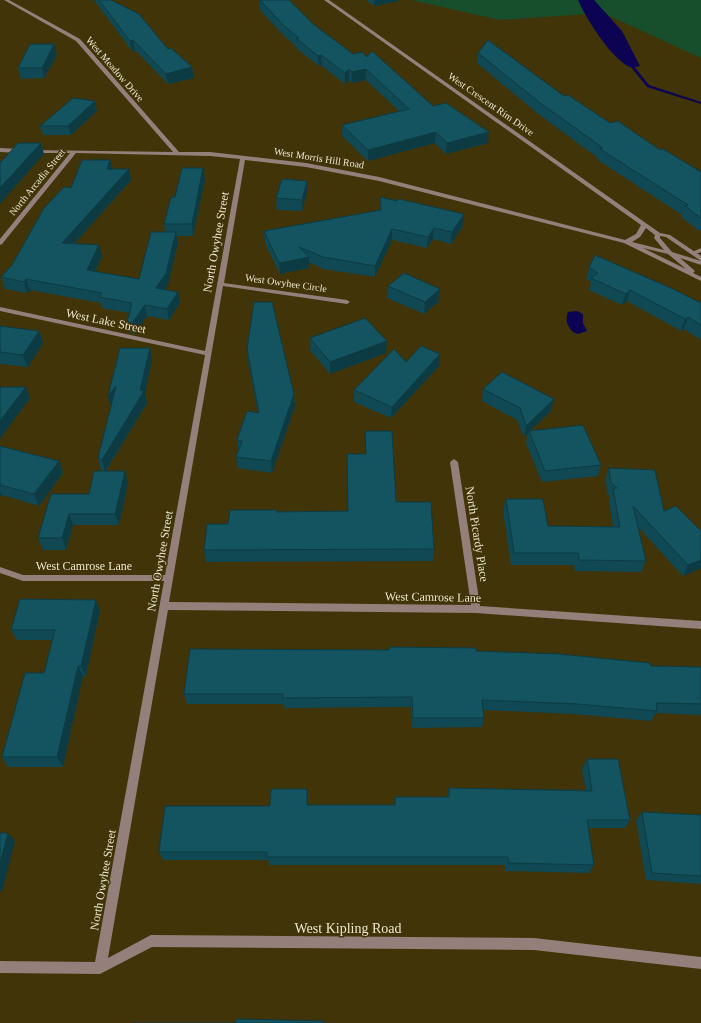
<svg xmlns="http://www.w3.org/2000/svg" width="701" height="1023" viewBox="0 0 701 1023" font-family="'Times New Roman',serif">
<rect width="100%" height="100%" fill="#413408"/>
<path fill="#174e2b" d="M 411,0 L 701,0 L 701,58 L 603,13 L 500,20 Z"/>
<g fill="#0c0353">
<path d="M 578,0 L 594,0 L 622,31 L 640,66 C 635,68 630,68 626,65 C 608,53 587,20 578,0 Z"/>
<path d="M 577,311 L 583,314 L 583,323 L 587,331 L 578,334 L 573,332 C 567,325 565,321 568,312 Z"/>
</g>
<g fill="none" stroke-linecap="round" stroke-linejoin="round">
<path fill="#0c0353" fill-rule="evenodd" d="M 627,60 L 629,60 L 649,85 L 701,102 L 701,104 L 647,87 L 627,62 Z"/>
<path fill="#947f7a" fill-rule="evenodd" d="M 701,248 L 701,252 L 693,255 L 690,253 Z"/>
<g fill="#947f7a" fill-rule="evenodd">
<path d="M 4,0 L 9,0 L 80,39 L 179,152 L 210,152 L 306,163 L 379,177 L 625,240 L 636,234 L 641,225 L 324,0 L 329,0 L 660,233 L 670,235 L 701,256 L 701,261 L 666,237 L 660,236 L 660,238 L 672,252 L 701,261 L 701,265 L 680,258 L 694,270 L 695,271 L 693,273 L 701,277 L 701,281 L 624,243 L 379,181 L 306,167 L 245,160 L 224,283 L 347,300 L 350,302 L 347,304 L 223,286 L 169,602 L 471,605 L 450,462 L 454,459 L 458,462 L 480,606 L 701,621 L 701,629 L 476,613 L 168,610 L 108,958 L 151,935 L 534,938 L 701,957 L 701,969 L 534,950 L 152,947 L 100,974 L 0,973 L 0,961 L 95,962 L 164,581 L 23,581 L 0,573 L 0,567 L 23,575 L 165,575 L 205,355 L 0,311 L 0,307 L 205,351 L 240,159 L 210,156 L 76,153 L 2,244 L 0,245 L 0,239 L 70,153 L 33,153 L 30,151 L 31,150 L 173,152 L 76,41 ZM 646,228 L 655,235 L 654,238 L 664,250 L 632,242 L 640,237 ZM 643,248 L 668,254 L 686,269 Z"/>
<path d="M 0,148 L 21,149 L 24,151 L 21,153 L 0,152 Z"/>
</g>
</g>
<g fill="#104853">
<path d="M 94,0 L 111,0 L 168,49 L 192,67 L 194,78 L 168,84 L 135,50 L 132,51 Z"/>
<path d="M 260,0 L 313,24 L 353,54 L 367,57 L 433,106 L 488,143 L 446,154 L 435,143 L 368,161 L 342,136 L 342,125 L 399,111 L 366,80 L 352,83 L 349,80 L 345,84 L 322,66 L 319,66 L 297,49 L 296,46 L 284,36 L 260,10 Z"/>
<path d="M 366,0 L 399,0 L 399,1 L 374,6 Z"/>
<path d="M 54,44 L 57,55 L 44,78 L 21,79 L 18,68 Z"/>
<path d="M 478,53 L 564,96 L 610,123 L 701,172 L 701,232 L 681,217 L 682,215 L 598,160 L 598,158 L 537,113 L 477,63 Z"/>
<path d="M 95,101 L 97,111 L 71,135 L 43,135 L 40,126 Z"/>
<path d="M 110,160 L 113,169 L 129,169 L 131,180 L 75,243 L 102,256 L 95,272 L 139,279 L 165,232 L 164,224 L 175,197 L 203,168 L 205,179 L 193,236 L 176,236 L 178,243 L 168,285 L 165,290 L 178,292 L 180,303 L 169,320 L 147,316 L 135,334 L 130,333 L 127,322 L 130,313 L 102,308 L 101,303 L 30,290 L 27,293 L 5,289 L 1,277 L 12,265 L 71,188 Z"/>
<path d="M 307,192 L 302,211 L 277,210 L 276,198 Z"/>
<path d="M 380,197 L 463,226 L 451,244 L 433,239 L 427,248 L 392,240 L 375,277 L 323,269 L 309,262 L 309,268 L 280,274 L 265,243 L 264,231 L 380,210 Z"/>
<path d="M 589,267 L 701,303 L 701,340 L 684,329 L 681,331 L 627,301 L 622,305 L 589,290 L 591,282 L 586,279 Z"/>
<path d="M 388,286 L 439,301 L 424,314 L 387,298 Z"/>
<path d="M 0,326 L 39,331 L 43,343 L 28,367 L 0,364 Z"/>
<path d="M 310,338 L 386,353 L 330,374 L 310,350 Z"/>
<path d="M 247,349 L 294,394 L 295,406 L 272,473 L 238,468 L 236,457 L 238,451 L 237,440 L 258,413 L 248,361 Z"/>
<path d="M 152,359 L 145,393 L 147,403 L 106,471 L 128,482 L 119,525 L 73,525 L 66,550 L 43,550 L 38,538 L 89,494 L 105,471 L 101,470 L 98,458 Z"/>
<path d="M 406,362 L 439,366 L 391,418 L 354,402 L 354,390 Z"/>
<path d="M 483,389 L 554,399 L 551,411 L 530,431 L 601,465 L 598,476 L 542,482 L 526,443 L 528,433 L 524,437 L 517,420 L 482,401 Z"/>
<path d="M 365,431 L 396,502 L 434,549 L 433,561 L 206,562 L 204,550 L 228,524 L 277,512 L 348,511 L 366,454 Z"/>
<path d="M 0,446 L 59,461 L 63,473 L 39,506 L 2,495 L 0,497 Z"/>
<path d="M 609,468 L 664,511 L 701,568 L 683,576 L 638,527 L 646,561 L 641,572 L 575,571 L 574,565 L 511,565 L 503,511 L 506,499 L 548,526 L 613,527 L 609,501 L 610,497 L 608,494 L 605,480 Z"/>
<path d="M 100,610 L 86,676 L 83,676 L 63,767 L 8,767 L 2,757 L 44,673 L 52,640 L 17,640 L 11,630 Z"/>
<path d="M 476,651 L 651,666 L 701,667 L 701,715 L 656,713 L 651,721 L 573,714 L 483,710 L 484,718 L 482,727 L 412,728 L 411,707 L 284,708 L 283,704 L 187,704 L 184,694 Z"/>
<path d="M 587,759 L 630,820 L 625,828 L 589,828 L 594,865 L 589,873 L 505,871 L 505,865 L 269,865 L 268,860 L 163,860 L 159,852 L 270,806 L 307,789 L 308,805 L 394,805 L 395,797 L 447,797 L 449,788 L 586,790 L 582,769 Z"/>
<path d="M 642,812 L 701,815 L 701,884 L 646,880 L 636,820 Z"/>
</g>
<g fill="#0d3b43">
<path d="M 374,0 L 399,0 L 399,1 L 374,6 Z"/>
<path d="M 133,40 L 135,50 L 132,51 L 130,41 Z"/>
<path d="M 54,44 L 57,55 L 44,78 L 42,68 Z"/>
<path d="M 321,55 L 322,66 L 319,66 L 318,56 Z"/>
<path d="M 192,67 L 194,78 L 168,84 L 166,74 Z"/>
<path d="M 349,69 L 349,80 L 345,84 L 345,73 Z"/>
<path d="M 366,69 L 366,80 L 352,83 L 352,72 Z"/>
<path d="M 95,101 L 97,111 L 71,135 L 68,126 Z"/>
<path d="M 436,132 L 435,143 L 368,161 L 368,150 Z"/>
<path d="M 489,132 L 488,143 L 446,154 L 447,143 Z"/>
<path d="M 41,143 L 44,154 L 0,204 L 0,188 Z"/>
<path d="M 110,160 L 113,170 L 107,169 Z"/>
<path d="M 203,168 L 205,179 L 193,236 L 192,224 Z"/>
<path d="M 129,169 L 131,180 L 65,254 L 62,243 Z"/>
<path d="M 307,181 L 307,192 L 302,211 L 302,200 Z"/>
<path d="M 464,214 L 463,226 L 451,244 L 452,232 Z"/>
<path d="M 434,228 L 433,239 L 427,248 L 428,237 Z"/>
<path d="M 392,229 L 392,240 L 375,277 L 375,266 Z"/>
<path d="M 176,232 L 178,243 L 168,285 L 159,299 L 156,288 Z"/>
<path d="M 99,245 L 102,256 L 90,281 L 87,270 Z"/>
<path d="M 309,257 L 309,268 L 280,274 L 279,263 Z"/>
<path d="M 26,279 L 30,290 L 27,293 L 24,282 Z"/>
<path d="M 440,289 L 439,301 L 424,314 L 425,302 Z"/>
<path d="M 630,290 L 627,301 L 622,305 L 626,294 Z"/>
<path d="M 178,292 L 180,303 L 169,320 L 167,309 Z"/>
<path d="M 145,305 L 147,316 L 135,334 L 132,323 Z"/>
<path d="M 688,317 L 684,329 L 681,331 L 685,319 Z"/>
<path d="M 39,331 L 43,343 L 28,367 L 23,355 Z"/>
<path d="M 387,341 L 386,353 L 330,374 L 330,362 Z"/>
<path d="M 150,348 L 152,359 L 145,393 L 147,403 L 105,471 L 102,460 L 140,390 Z"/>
<path d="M 440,354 L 439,366 L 391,418 L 392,407 Z"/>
<path d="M 116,386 L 111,408 L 108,396 Z"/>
<path d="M 26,387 L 30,398 L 0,439 L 0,421 Z"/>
<path d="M 294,394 L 295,406 L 272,473 L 271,461 Z"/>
<path d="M 554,399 L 551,411 L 529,432 L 529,431 L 528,433 L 524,437 L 526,426 Z"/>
<path d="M 59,461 L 63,473 L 39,506 L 34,494 Z"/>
<path d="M 125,471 L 128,482 L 119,525 L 115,514 Z"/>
<path d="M 0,491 L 2,495 L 0,497 Z"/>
<path d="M 69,514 L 73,525 L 66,550 L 62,538 Z"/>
<path d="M 701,560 L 701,568 L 683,576 L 688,565 Z"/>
<path d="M 96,600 L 100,610 L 86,676 L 81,666 Z"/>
<path d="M 78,666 L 83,676 L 63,767 L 57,757 Z"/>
<path d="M 307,789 L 308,798 L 307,814 Z"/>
<path d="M 8,833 L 15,841 L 2,892 L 0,890 L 0,864 Z"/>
</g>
<g fill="#135460" stroke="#0d3b43">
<path d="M 99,0 L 111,0 L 139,14 L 168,49 L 171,48 L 192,67 L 166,74 L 133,40 L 130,41 Z"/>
<path d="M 260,0 L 289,0 L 313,24 L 353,54 L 362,52 L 367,57 L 372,51 L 433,106 L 446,103 L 489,132 L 447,143 L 436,132 L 368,150 L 342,125 L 409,109 L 366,69 L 352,72 L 349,69 L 345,73 L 321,55 L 318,56 L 296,38 L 299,38 L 284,26 Z"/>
<path d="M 488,40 L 564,96 L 568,95 L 610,123 L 618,121 L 660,150 L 663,149 L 701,172 L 701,218 L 685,206 L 688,205 L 600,149 L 603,148 L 539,102 L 478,53 Z"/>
<path d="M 30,44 L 54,44 L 42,68 L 18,68 Z"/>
<path d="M 73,98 L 95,101 L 68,126 L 40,126 Z"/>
<path d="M 18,143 L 41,143 L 0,188 L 0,162 L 1,162 Z"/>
<path d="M 82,160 L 110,160 L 107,169 L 129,169 L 62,243 L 99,245 L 87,270 L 139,279 L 151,232 L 176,232 L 166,273 L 156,288 L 178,292 L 167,309 L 145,305 L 132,323 L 127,322 L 132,303 L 99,297 L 102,293 L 26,279 L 24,282 L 1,277 L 12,265 L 44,208 L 64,187 L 71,188 Z"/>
<path d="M 182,168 L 203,168 L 192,224 L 164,224 L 171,197 L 175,197 Z"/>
<path d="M 282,179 L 307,181 L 302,200 L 276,198 Z"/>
<path d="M 380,197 L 397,201 L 399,199 L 464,214 L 452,232 L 434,228 L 428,237 L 392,229 L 375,266 L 323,257 L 299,247 L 309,257 L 279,263 L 264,231 L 381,210 Z"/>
<path d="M 595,255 L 673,289 L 701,303 L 701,325 L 688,317 L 685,319 L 630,290 L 626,294 L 591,278 L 598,273 L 589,267 Z"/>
<path d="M 404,273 L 440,289 L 425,302 L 388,286 Z"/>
<path d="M 254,302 L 272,302 L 294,394 L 271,461 L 236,457 L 242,441 L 237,440 L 247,411 L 259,413 L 247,349 Z"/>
<path d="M 365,318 L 387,341 L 330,362 L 310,338 Z"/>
<path d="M 0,326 L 39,331 L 23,355 L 0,352 Z"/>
<path d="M 421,346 L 440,354 L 392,407 L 354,390 L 394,349 L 406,362 Z"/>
<path d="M 120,348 L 150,348 L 140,390 L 144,391 L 102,460 L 98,458 L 116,386 L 108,396 Z"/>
<path d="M 502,372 L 554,399 L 526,426 L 520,408 L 483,389 Z"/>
<path d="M 0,387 L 26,387 L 0,421 Z"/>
<path d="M 583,425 L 601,465 L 545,471 L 529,431 Z"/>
<path d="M 365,431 L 392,431 L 396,502 L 431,502 L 434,549 L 204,550 L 207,524 L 228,524 L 230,510 L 277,510 L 277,512 L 348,511 L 347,454 L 366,454 Z"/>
<path d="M 0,446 L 59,461 L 34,494 L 0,485 Z"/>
<path d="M 609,468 L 655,470 L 664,511 L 676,506 L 701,531 L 701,560 L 688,565 L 633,506 L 646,561 L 579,560 L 578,553 L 514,553 L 506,499 L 543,499 L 548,526 L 620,527 L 613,489 L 617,488 L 611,483 Z"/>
<path d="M 94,471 L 125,471 L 115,514 L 69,514 L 62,538 L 38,538 L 51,494 L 89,494 Z"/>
<path d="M 20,599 L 96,600 L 81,666 L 78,666 L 57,757 L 2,757 L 25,673 L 44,673 L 55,630 L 11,630 Z"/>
<path d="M 389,647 L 476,648 L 476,651 L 559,654 L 650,663 L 651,666 L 701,667 L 701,704 L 656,703 L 657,711 L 577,704 L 482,700 L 484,718 L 413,718 L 412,697 L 282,698 L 283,694 L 184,694 L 190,649 L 389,650 Z"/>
<path d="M 587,759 L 618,759 L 630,820 L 587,820 L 594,865 L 509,863 L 508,857 L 267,857 L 267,852 L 159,852 L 165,806 L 270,806 L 271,789 L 307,789 L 307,805 L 395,805 L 395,797 L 449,797 L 449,788 L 592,791 Z"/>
<path d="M 642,812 L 701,815 L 701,876 L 652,873 Z"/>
<path d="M 0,833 L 8,833 L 0,864 Z"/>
<path d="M 236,1019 L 324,1021 L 324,1023 L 131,1023 L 236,1023 Z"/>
</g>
<g text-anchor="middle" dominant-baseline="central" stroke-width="3" stroke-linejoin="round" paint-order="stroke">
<g font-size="10" fill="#ece5cf" stroke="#413408">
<text transform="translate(115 69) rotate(49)">West Meadow Drive</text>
<text transform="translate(491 104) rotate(35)">West Crescent Rim Drive</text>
<text transform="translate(319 158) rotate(9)">West Morris Hill Road</text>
<text transform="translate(37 182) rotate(-51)">North Arcadia Street</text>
<text transform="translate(286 283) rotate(8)">West Owyhee Circle</text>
</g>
<g font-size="12" fill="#ece5cf" stroke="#413408">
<text transform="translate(216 242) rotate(-80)">North Owyhee Street</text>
<text transform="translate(106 321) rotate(12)">West Lake Street</text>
<text transform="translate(477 534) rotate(81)">North Picardy Place</text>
<text transform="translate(160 561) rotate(-80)">North Owyhee Street</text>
<text x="84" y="566">West Camrose Lane</text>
<text transform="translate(433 597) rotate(1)">West Camrose Lane</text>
<text transform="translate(103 880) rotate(-80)">North Owyhee Street</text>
</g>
<g font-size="14" fill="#ece5cf" stroke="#413408">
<text x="348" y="928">West Kipling Road</text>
</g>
</g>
</svg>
